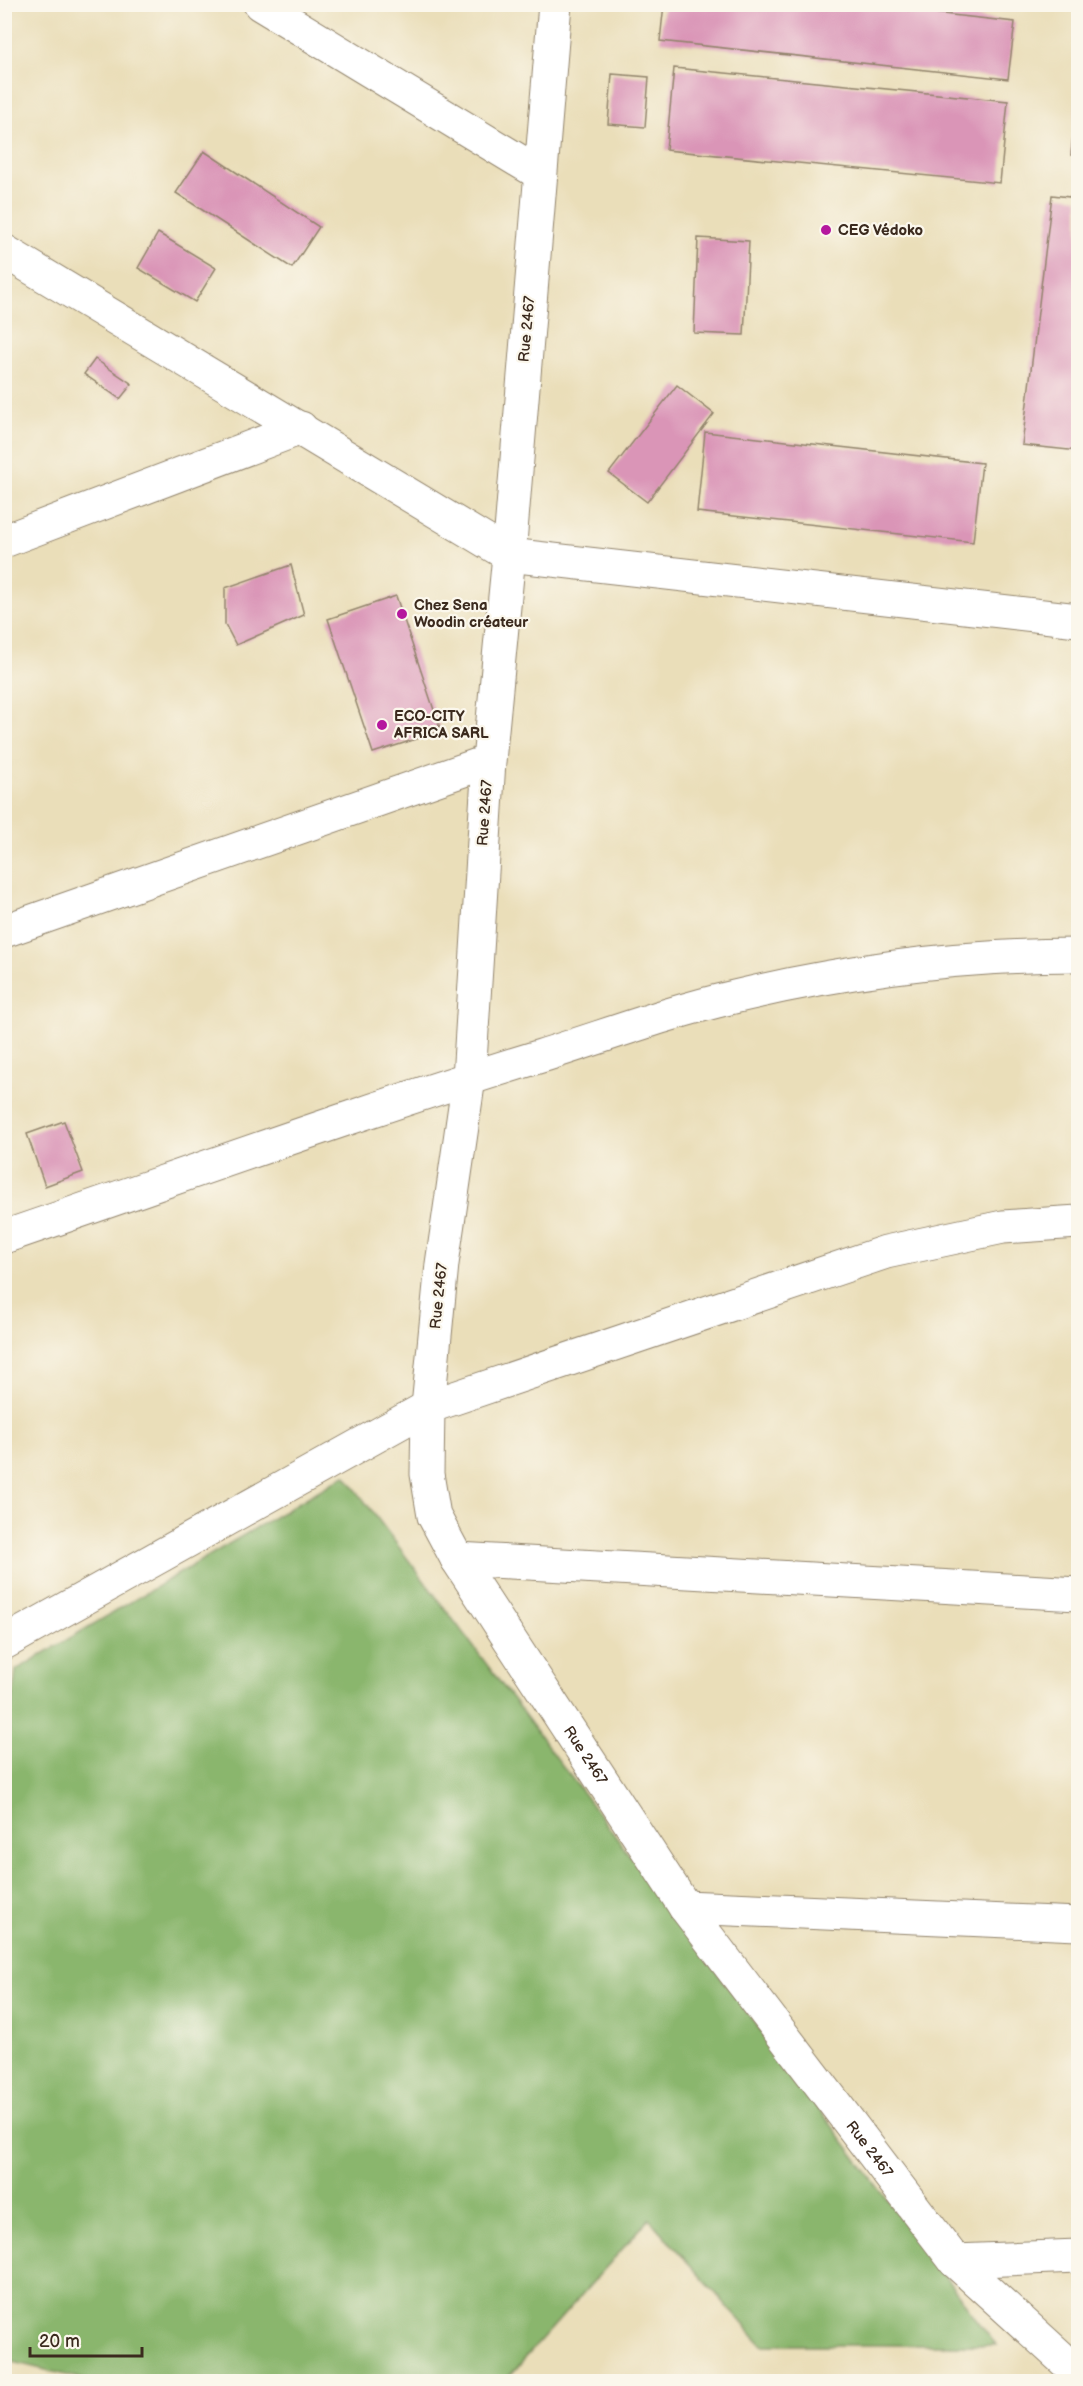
<svg xmlns="http://www.w3.org/2000/svg" width="1083" height="2386" viewBox="0 0 1083 2386" font-family="'Balsamiq Sans',sans-serif">
<rect width="100%" height="100%" fill="#fbf7ec"/>
<filter id="ink" filterUnits="userSpaceOnUse"><feTurbulence type="fractalNoise" baseFrequency=".0167" numOctaves="2"/><feDisplacementMap in="SourceGraphic" scale="12" xChannelSelector="R" yChannelSelector="G"/><feConvolveMatrix kernelMatrix="1 2 1 2 8 2 1 2 1" color-interpolation-filters="sRGB"/></filter>
<filter id="wash" filterUnits="userSpaceOnUse"><feTurbulence type="fractalNoise" baseFrequency=".008" numOctaves="4" result="noise"/><feDisplacementMap in="SourceGraphic" scale="24" xChannelSelector="R" yChannelSelector="G"/><feGaussianBlur stdDeviation="1.35" result="paint"/><feColorMatrix in="noise" values="0 0 0 0 0 0 0 0 0 0 0 0 0 0 0 0 0 1.4 0 .05"/><feComposite in="paint" operator="in"/></filter>
<g filter="url(#wash)">
<rect width="100%" height="100%" fill="#eadeb9"/>
<path fill="#8ab66d" stroke="#627046" stroke-width="1.5" d="M 345,1475 L 996,2345 L 762,2345 L 649,2219 L 505,2381 L 90,2381 L 5,2360 L 4,1769 L 16,1670 Z"/>
<g id="blocks">
<g fill="#da95b7">
<path d="M 664,4 L 852,4 L 1015,22 L 1008,79 L 660,41 Z"/>
<path d="M 674,68 L 1008,101 L 1000,183 L 666,150 Z"/>
<path d="M 612,74 L 649,77 L 645,127 L 608,124 Z"/>
<path d="M 1077,95 L 1078,95 L 1078,156 L 1071,155 Z"/>
<path d="M 204,151 L 319,227 L 292,268 L 176,193 Z"/>
<path d="M 1052,195 L 1078,198 L 1078,451 L 1022,445 Z"/>
<path d="M 158,233 L 216,268 L 195,302 L 138,268 Z"/>
<path d="M 698,238 L 749,241 L 744,335 L 694,333 Z"/>
<path d="M 95,359 L 132,384 L 120,399 L 84,374 Z"/>
<path d="M 677,385 L 714,414 L 647,502 L 609,473 Z"/>
<path d="M 705,432 L 982,463 L 973,542 L 697,512 Z"/>
<path d="M 291,565 L 304,615 L 236,645 L 225,624 L 225,588 Z"/>
<path d="M 396,596 L 441,731 L 373,753 L 328,619 Z"/>
<path d="M 64,1121 L 83,1172 L 45,1186 L 27,1134 Z"/>
</g>
</g>
</g>
<g filter="url(#ink)">
<use href="#blocks" fill-opacity="0" stroke="#92846c" stroke-width="1.5"/>
<g fill="none" stroke-linecap="round" stroke-linejoin="round">
<defs>
<g id="minor">
<path d="M 260,4 L 539,173"/>
<path id="s1" d="M 555,4 L 509,555 L 489,761 L 469,1078 L 442,1264 L 428,1407 L 427,1474 L 434,1516 L 457,1559 L 685,1907 L 955,2261 L 1078,2373"/>
<path d="M 4,251 L 509,555 L 1078,620"/>
<path d="M 4,541 L 301,428"/>
<path d="M 4,931 L 489,761"/>
<path d="M 4,1237 C 183,1176 361,1111 541,1056 C 605,1036 669,1012 734,997 C 846,970 964,955 1078,955"/>
<path d="M 457,1559 L 1078,1594"/>
<path d="M 4,1643 L 428,1407 L 886,1252 L 1003,1227 L 1078,1222"/>
<path d="M 685,1907 L 1078,1924"/>
<path d="M 955,2261 L 1078,2256"/>
</g>
</defs>
<use href="#minor" stroke="#92846c" stroke-width="35"/>
<use href="#minor" stroke="#fff" stroke-width="33"/>
</g>
</g>
<g fill="#b5179e" stroke="#fbf7ec" stroke-width="2">
<circle cx="826" cy="230" r="6"/>
<circle cx="402" cy="614" r="6"/>
<circle cx="382" cy="725" r="6"/>
</g>
<g text-anchor="middle" dominant-baseline="central" stroke-width="4.5" stroke-linejoin="round" paint-order="stroke">
<g font-size="15" font-weight="bold" fill="#3b2a1e" stroke="#fbf7ec" text-anchor="start">
<text x="838" y="230">CEG Védoko</text>
<text x="414" y="605">Chez Sena<tspan x="414" dy="17">Woodin créateur</tspan></text>
<text x="394" y="716">ECO-CITY<tspan x="394" dy="17">AFRICA SARL</tspan></text>
</g>
<g font-size="15" fill="#3b2a1e" stroke="#fbf7ec">
<text transform="translate(527 329) rotate(-85)">Rue 2467</text>
<text transform="translate(485 813) rotate(-86)">Rue 2467</text>
<text transform="translate(439 1296) rotate(-84)">Rue 2467</text>
<text stroke="none"><textPath href="#s1" startOffset="1802">Rue 2467</textPath></text>
<text stroke="none"><textPath href="#s1" startOffset="2288">Rue 2467</textPath></text>
</g>
</g>
<rect width="1083" height="2386" fill="none" stroke="#fbf7ec" stroke-width="24"/>
<path d="M30 2347v9h112v-9" fill="none" stroke="#3b2a1e" stroke-width="3"/>
<text x="39" y="2347" font-size="18" fill="#3b2a1e" stroke="#fbf7ec" stroke-width="4.5" paint-order="stroke">20 m</text>
</svg>
